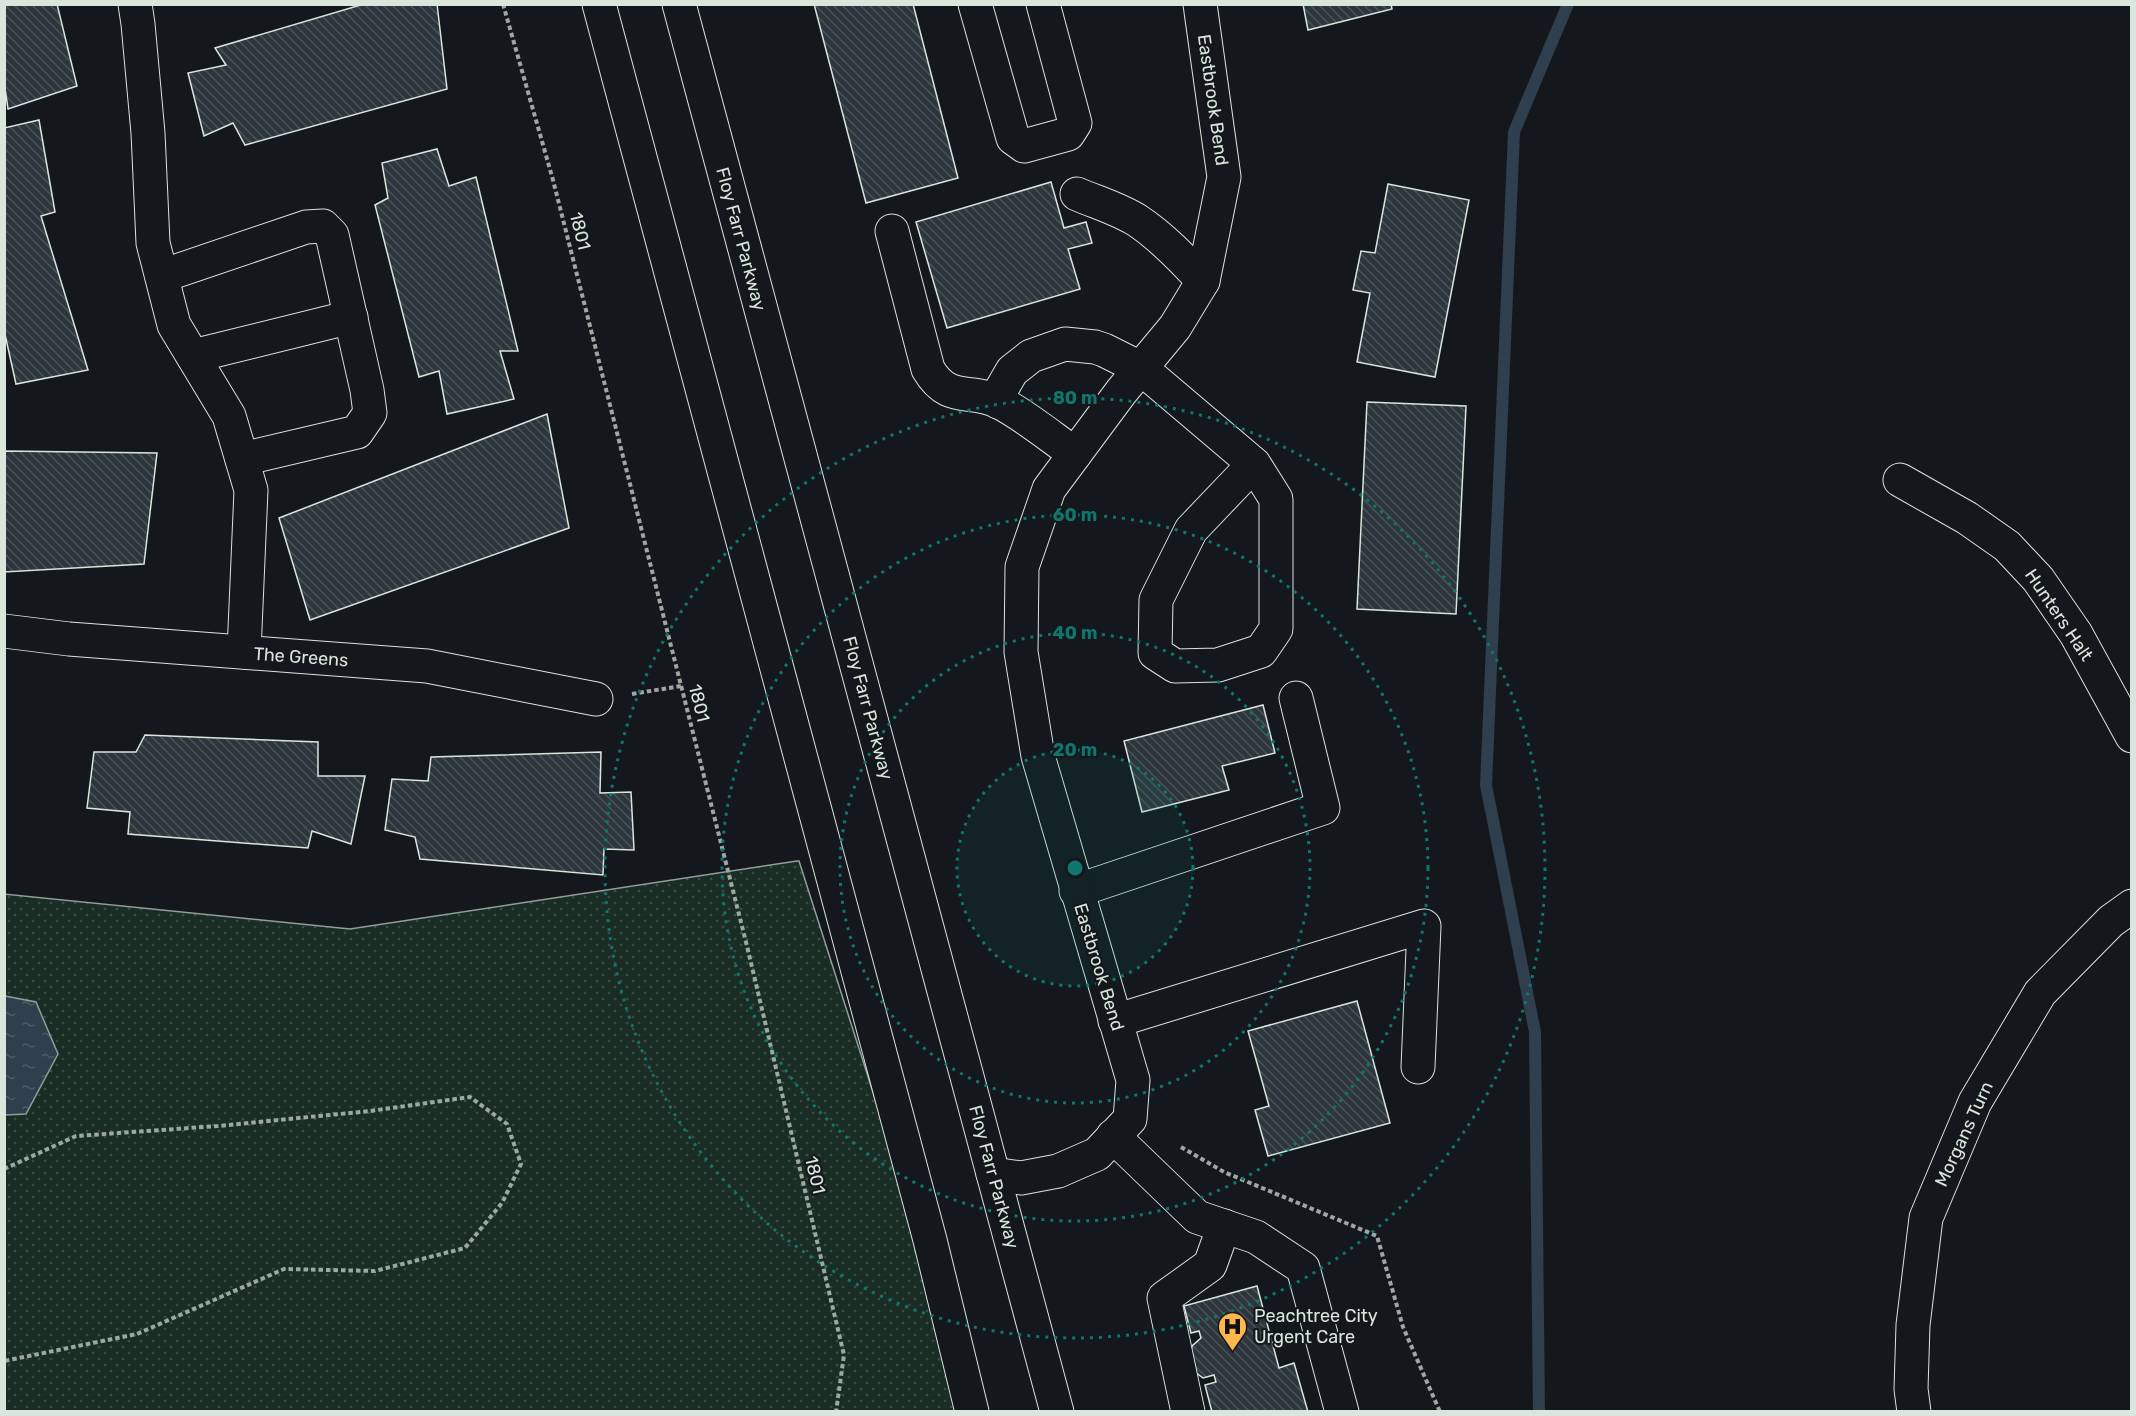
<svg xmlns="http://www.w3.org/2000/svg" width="2136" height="1416" viewBox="0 0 2136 1416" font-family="Rubik,sans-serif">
<defs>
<pattern id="grass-dots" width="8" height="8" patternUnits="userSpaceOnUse" patternTransform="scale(1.5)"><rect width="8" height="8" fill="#1a2d24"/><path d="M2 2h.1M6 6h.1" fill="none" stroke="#3b4b43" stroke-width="1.8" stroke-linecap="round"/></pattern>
<pattern id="water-ripples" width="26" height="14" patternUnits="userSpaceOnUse" patternTransform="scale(1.5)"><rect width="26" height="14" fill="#2f3f4d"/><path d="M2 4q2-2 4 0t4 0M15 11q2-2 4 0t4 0" fill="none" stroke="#4c5b66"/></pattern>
<pattern id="building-back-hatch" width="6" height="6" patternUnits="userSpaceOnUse" patternTransform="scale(1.5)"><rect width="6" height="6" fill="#2c363c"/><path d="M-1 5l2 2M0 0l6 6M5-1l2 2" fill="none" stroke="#4a5358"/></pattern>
</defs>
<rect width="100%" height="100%" fill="#14181c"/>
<path fill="url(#grass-dots)" stroke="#939e99" stroke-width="1.5" d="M 797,861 L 799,861 L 975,1411 L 5,1411 L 4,894 L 350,929 Z"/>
<path fill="url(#water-ripples)" stroke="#939e99" stroke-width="1.5" d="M 5,996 L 36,1002 L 58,1054 L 26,1114 L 5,1115 Z"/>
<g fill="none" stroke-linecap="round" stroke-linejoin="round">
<path stroke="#2f3f4d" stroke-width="12" d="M 1539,1412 L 1535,1032 L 1486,785 L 1514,132 L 1568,4"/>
</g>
<g fill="url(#building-back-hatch)" stroke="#d8e6dc" stroke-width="1.5">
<path d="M 4,4 L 57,4 L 77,86 L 8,109 L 4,81 Z"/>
<path d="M 364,4 L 437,4 L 447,89 L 245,145 L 233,123 L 204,136 L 188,73 L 226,65 L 215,48 Z"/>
<path d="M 814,4 L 913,4 L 958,178 L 866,203 Z"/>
<path d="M 1303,4 L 1391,4 L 1392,9 L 1308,30 Z"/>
<path d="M 39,120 L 55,212 L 41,216 L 88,370 L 16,384 L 4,330 L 4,128 Z"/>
<path d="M 437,149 L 449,186 L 476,177 L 518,351 L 500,351 L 514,399 L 447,414 L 439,371 L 419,377 L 375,205 L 388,198 L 382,163 Z"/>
<path d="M 1051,182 L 1064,228 L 1086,222 L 1092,243 L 1068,249 L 1080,289 L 947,328 L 916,222 Z"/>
<path d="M 1388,184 L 1469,200 L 1435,377 L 1357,362 L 1370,293 L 1353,290 L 1361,251 L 1375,253 Z"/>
<path d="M 1367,402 L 1466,406 L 1456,614 L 1357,609 Z"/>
<path d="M 547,414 L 569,528 L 310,620 L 279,518 Z"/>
<path d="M 4,451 L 157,453 L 144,564 L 4,572 Z"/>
<path d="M 1263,705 L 1275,753 L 1222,766 L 1229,790 L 1142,812 L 1124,741 Z"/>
<path d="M 145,735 L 318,742 L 318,776 L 365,776 L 351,844 L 312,831 L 308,848 L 128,834 L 130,812 L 87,808 L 94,752 L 136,752 Z"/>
<path d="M 601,752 L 600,793 L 631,792 L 634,850 L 604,849 L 603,875 L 420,859 L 415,837 L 385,830 L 392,779 L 428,781 L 431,757 Z"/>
<path d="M 1357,1001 L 1390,1123 L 1268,1156 L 1255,1110 L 1269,1106 L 1248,1031 Z"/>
<path d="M 1257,1286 L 1279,1368 L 1294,1363 L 1308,1412 L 1212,1412 L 1205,1385 L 1216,1382 L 1214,1375 L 1203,1378 L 1195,1372 L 1189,1359 L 1192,1346 L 1201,1338 L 1199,1331 L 1191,1333 L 1184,1306 Z"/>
</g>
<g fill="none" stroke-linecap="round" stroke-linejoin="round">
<defs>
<g id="minor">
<path d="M 135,4 L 138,24 L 148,133 L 153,243 L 174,325 L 229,416 L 251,490 L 244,652"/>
<path d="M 975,4 L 1013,138 L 1024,146 L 1068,134 L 1075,123 L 1043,4"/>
<path d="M 1077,194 C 1098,203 1119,209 1138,221 C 1162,237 1183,259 1203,281"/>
<path d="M 892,231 L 928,369 C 949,405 971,387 1001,403 C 1027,417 1051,437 1075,454"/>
<path d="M 162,276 L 306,227 L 323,226 L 332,235 L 367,390 L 370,413 L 357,432 L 242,459"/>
<path d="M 193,356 L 351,317"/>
<path d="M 998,402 L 1001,390 L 1012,371 L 1031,356 L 1065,344 L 1095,347 L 1104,350 L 1142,369 L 1254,464 L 1276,499 L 1276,629 L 1261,651 L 1218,665 L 1175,666 L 1155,653 L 1156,600 L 1191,530 L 1254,464"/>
<path d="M 1900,480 L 1967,518 L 2007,546 L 2038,579 L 2076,634 L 2132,736"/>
<path d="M 4,631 L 69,639 L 427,666 L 596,699"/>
<path d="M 1076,891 L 1323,808 L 1296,698"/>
<path d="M 1115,1021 L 1424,926 L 1418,1067"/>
<path d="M 1113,1136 L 1197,1217 L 1256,1237 L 1303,1268 L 1342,1412"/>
<path d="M 993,1174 L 1021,1178 L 1058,1171 L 1097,1154 L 1130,1119 L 1133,1080 L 1038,756 L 1021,652 L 1022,567 L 1049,489 L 1121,392 L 1175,327 L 1203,281 L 1224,177 L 1200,4"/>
<path d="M 1188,1412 L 1164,1298 L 1210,1265 L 1224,1226"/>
<path d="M 1914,1412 L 1911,1389 L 1913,1325 L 1926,1218 L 1975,1102 L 2040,993 L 2111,921 L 2132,906"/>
</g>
<g id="major">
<path d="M 599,4 L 930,1240 L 972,1412"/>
<path d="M 679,4 L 1057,1412"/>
</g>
</defs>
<use href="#minor" stroke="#d8e6dc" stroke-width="35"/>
<use href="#major" stroke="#d8e6dc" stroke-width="35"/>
<g stroke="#9da8a2" stroke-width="4" stroke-dasharray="4.5 3" stroke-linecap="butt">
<path d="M 503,4 L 553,180 L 747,946 L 844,1355 L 836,1412"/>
<path d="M 632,694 L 681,686"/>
<path d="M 1181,1147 L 1224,1172 L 1377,1236 L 1403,1327 L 1440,1412"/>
<path d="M 4,1169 L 76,1136 L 218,1126 L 370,1111 L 470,1097 L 507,1124 L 521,1164 L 502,1203 L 465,1248 L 375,1271 L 284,1269 L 137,1334 L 4,1361"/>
</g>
<use href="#minor" stroke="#14181c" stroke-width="33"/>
<use href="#major" stroke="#14181c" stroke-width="33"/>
</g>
<circle cx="1075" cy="868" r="118" fill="#0f766e" fill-opacity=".12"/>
<g fill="none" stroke="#0f766e" stroke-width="3" stroke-dasharray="3 6">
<circle cx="1075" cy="868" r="118"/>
<circle cx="1075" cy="868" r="235"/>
<circle cx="1075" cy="868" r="353"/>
<circle cx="1075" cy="868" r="470"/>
</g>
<defs>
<symbol id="hospital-pin" viewBox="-11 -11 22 30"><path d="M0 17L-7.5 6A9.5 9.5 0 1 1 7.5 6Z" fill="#ffb74d" stroke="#14181c"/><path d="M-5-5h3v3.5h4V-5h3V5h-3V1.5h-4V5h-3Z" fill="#111"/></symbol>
</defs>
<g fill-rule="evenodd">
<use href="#hospital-pin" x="1216" y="1310" width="33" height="45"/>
</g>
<g text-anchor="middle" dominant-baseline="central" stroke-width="4.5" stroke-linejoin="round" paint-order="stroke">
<g font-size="18" fill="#d8e6dc" stroke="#14181c">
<text transform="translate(1213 100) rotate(82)">Eastbrook Bend</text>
<text transform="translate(580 231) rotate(76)">1801</text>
<text transform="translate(741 239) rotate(75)">Floy Farr Parkway</text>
<text transform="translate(2059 615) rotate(56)">Hunters Halt</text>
<text transform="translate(301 657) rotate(4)">The Greens</text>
<text transform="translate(699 703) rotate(76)">1801</text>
<text transform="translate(868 708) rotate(75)">Floy Farr Parkway</text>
<text transform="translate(1099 967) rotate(73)">Eastbrook Bend</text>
<text transform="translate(1964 1134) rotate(-65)">Morgans Turn</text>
<text transform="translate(815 1175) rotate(77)">1801</text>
<text transform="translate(994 1177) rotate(75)">Floy Farr Parkway</text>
</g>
<g font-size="18" fill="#d8e6dc" stroke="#14181c" text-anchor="start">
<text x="1254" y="1316">Peachtree City<tspan x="1254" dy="21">Urgent Care</tspan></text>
</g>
</g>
<circle cx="1075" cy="868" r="9" fill="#0f766e" stroke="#14181c" stroke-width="3"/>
<g font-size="18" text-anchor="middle" font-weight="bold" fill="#0f766e" stroke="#14181c" stroke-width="4.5" stroke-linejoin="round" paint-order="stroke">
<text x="1075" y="404">80 m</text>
<text x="1075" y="521">60 m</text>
<text x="1075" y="639">40 m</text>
<text x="1075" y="756">20 m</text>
</g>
<rect width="2136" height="1416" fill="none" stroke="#d8e6dc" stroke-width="12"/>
</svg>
